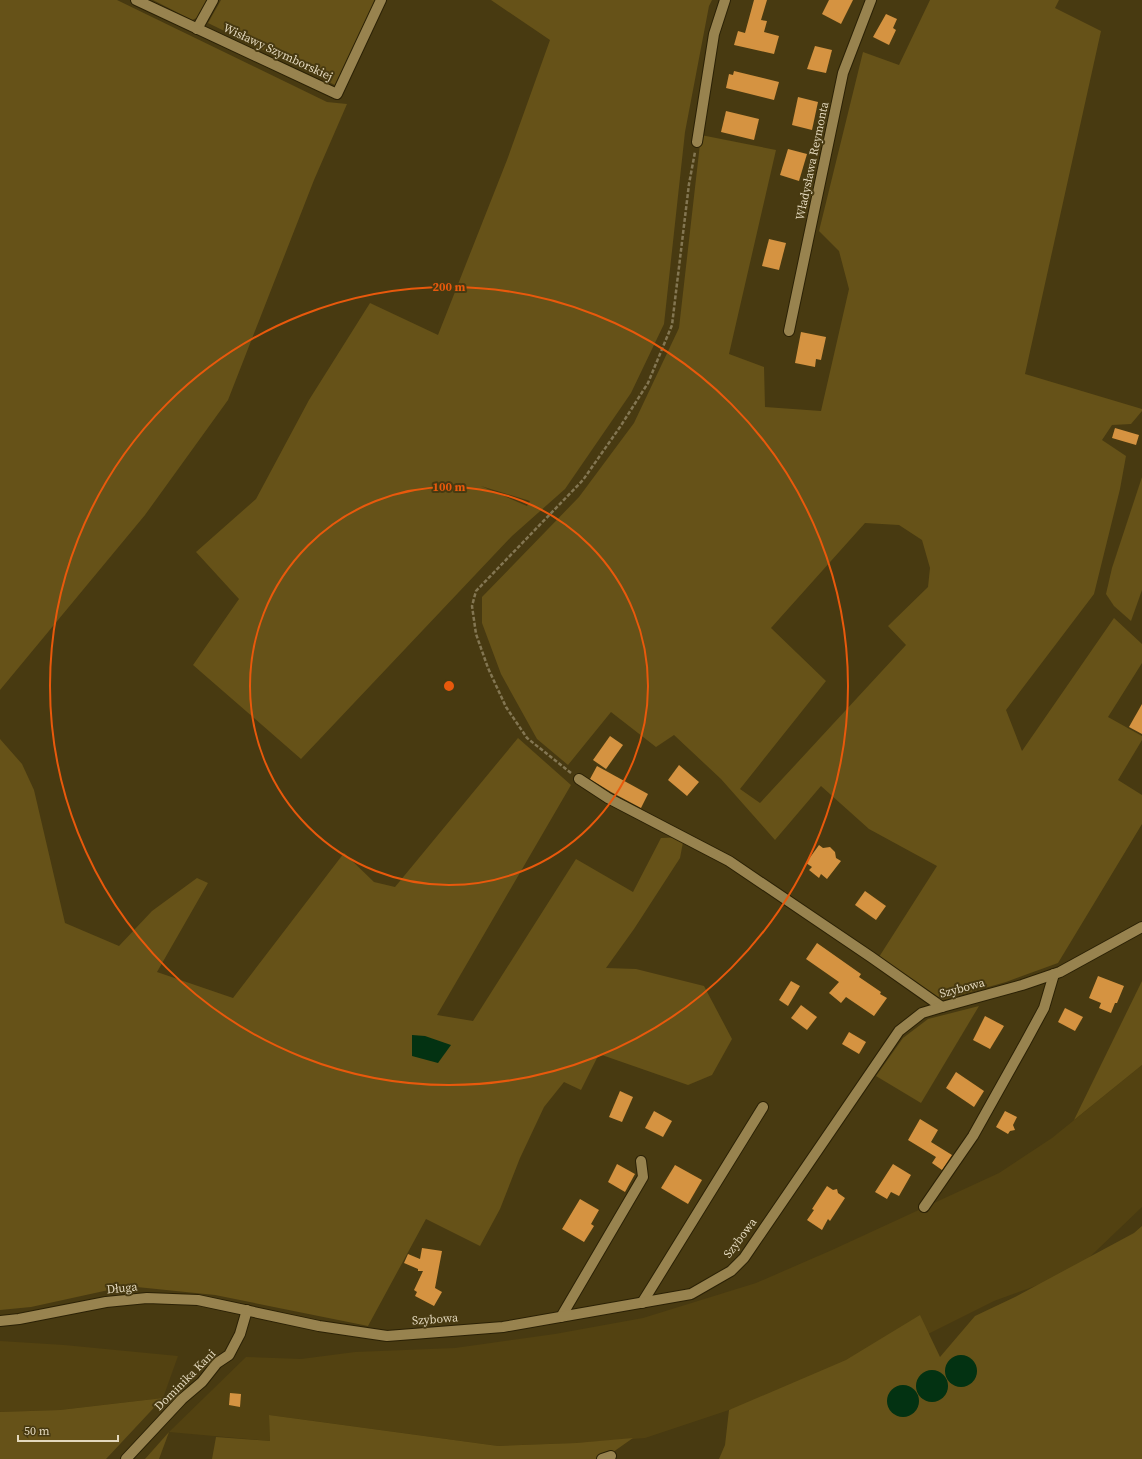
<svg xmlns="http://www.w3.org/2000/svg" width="1142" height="1459" viewBox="0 0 1142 1459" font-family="'Source Serif 4',serif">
<rect width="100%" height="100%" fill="#483a11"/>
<g fill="#534211">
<path d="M 1142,1065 L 1142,1207 L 1074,1272 L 994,1301 L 894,1351 L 812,1386 L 729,1410 L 645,1438 L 576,1443 L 498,1446 L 269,1415 L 270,1441 L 169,1432 L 246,1357 L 301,1359 L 355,1352 L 455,1348 L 555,1334 L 643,1318 L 756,1283 L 832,1250 L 999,1173 L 1052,1138 Z"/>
<path d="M 0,1341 L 64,1345 L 178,1356 L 163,1398 L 60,1410 L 0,1412 Z"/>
</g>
<g fill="#665218" fill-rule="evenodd">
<path d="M 0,0 L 117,0 L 327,102 L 347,104 L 314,180 L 228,400 L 145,515 L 0,690 Z"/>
<path d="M 153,0 L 209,0 L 199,17 L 192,20 Z"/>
<path d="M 221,0 L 376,0 L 335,85 L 208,23 Z"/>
<path d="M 491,0 L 712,0 L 709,6 L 685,132 L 664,324 L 631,393 L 565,489 L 512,536 L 301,759 L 193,665 L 239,599 L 196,552 L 256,499 L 309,400 L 370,303 L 438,335 L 507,160 L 550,40 ZM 481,486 L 530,501 L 527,506 Z"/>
<path d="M 930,0 L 1059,0 L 1055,8 L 1101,31 L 1025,374 L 1142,409 L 1142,411 L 1131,424 L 1112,425 L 1102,440 L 1126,456 L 1120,489 L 1094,594 L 1006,710 L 1022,751 L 1114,618 L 1142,644 L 1142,663 L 1108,717 L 1142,736 L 1142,740 L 1118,780 L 1142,795 L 1142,824 L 1058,963 L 1006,982 L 942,1000 L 879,957 L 937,866 L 869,829 L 821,786 L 775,840 L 721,779 L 674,735 L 656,747 L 611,712 L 568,765 L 537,739 L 501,674 L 482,623 L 482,597 L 579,497 L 634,423 L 679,328 L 701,135 L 776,150 L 729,354 L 764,367 L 765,407 L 821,411 L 849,289 L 839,251 L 819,231 L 863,52 L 899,65 ZM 865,523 L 899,525 L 922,540 L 930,568 L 928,587 L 888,626 L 906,645 L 760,803 L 740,789 L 826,681 L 771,628 Z"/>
<path d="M 1142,477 L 1142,590 L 1131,621 L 1114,606 L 1106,594 L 1112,568 Z"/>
<path d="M 518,738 L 571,785 L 437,1015 L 473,1021 L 576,859 L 633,892 L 661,838 L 684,837 L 680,858 L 634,929 L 606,968 L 636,969 L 704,986 L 732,1039 L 712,1075 L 688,1085 L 599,1054 L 581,1090 L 564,1082 L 544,1107 L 520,1158 L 500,1209 L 480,1246 L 426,1219 L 368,1326 L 215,1295 L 127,1286 L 31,1307 L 0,1310 L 0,739 L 22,764 L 34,790 L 65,923 L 119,946 L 152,911 L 197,878 L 208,883 L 157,972 L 233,998 L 344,853 L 374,882 L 395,887 Z"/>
<path d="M 1142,981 L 1142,1065 L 1074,1120 Z"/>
<path d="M 979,1006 L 921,1103 L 876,1076 L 903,1038 L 928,1019 Z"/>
<path d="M 1142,1226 L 1142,1459 L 719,1459 L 725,1445 L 729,1410 L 846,1360 L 920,1315 L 940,1357 L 975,1316 L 1015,1297 L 1134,1233 Z"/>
<path d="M 163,1398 L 106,1459 L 0,1459 L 0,1412 L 60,1410 Z"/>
<path d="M 269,1415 L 498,1446 L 576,1443 L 633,1438 L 606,1457 L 600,1459 L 212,1459 L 216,1437 L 270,1441 Z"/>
<path d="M 169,1432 L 159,1459 L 145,1459 Z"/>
</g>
<g fill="#033212">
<path d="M 412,1035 L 425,1036 L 451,1045 L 438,1063 L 412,1056 Z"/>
<circle cx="961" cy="1371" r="16"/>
<circle cx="932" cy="1386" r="16"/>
<circle cx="903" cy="1401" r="16"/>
</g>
<g fill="#d59341">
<path d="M 754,0 L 767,0 L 761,20 L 767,21 L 764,32 L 779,36 L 774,54 L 734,45 L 738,31 L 745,33 Z"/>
<path d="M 829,0 L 853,0 L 841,24 L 822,14 Z"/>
<path d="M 886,14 L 897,19 L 893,28 L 896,30 L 889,45 L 873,37 Z"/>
<path d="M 815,46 L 832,50 L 826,73 L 807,69 Z"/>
<path d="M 734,71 L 779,82 L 774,100 L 726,88 L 729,74 L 733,75 Z"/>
<path d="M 798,97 L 818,102 L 812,130 L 792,125 Z"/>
<path d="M 726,111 L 759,119 L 754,140 L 721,132 Z"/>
<path d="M 788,149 L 807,154 L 799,181 L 780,175 Z"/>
<path d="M 769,239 L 786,243 L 779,270 L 762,266 Z"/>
<path d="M 801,332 L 826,337 L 821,360 L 816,359 L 815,367 L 795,363 Z"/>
<path d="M 1115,428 L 1139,435 L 1136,445 L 1112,438 Z"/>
<path d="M 1142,704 L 1142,734 L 1129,727 Z"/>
<path d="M 610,736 L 623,745 L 606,769 L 593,760 Z"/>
<path d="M 679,765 L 699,782 L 687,796 L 668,780 Z"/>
<path d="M 597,766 L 648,794 L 641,808 L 611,792 L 590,779 Z"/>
<path d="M 819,845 L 823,848 L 830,847 L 835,852 L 836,858 L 841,861 L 827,879 L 821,874 L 819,878 L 809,870 L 812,867 L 806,863 Z"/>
<path d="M 865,891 L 886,906 L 876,920 L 855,905 Z"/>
<path d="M 817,943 L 861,974 L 859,977 L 881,992 L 880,994 L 887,998 L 874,1016 L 846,997 L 841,1003 L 829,993 L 839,982 L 806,959 Z"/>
<path d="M 1098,976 L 1124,986 L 1117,1003 L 1115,1003 L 1111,1013 L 1099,1008 L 1101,1003 L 1089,998 Z"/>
<path d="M 791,981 L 800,986 L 788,1006 L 779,1000 Z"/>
<path d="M 801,1005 L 817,1017 L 807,1030 L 791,1018 Z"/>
<path d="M 1065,1008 L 1083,1017 L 1075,1031 L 1058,1022 Z"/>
<path d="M 985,1016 L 1004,1026 L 990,1049 L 973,1040 Z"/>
<path d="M 849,1032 L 866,1042 L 859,1054 L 842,1044 Z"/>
<path d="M 956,1072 L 984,1091 L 974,1107 L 946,1088 Z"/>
<path d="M 620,1091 L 633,1097 L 622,1122 L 609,1117 Z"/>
<path d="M 654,1111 L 672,1121 L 663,1137 L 645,1128 Z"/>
<path d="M 1005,1111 L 1017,1117 L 1013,1125 L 1015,1130 L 1010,1131 L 1008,1134 L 996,1127 Z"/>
<path d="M 920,1119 L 938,1130 L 931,1142 L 952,1155 L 942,1170 L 932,1163 L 936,1157 L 908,1140 Z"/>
<path d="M 617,1164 L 635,1174 L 625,1192 L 608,1182 Z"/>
<path d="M 893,1164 L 911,1175 L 899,1196 L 891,1192 L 887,1199 L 875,1192 Z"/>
<path d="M 675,1165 L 702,1180 L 688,1204 L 661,1188 Z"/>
<path d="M 827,1186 L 833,1190 L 837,1189 L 838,1193 L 845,1198 L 830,1221 L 828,1219 L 822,1230 L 807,1220 L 814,1210 L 812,1209 Z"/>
<path d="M 580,1199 L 599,1210 L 591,1224 L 594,1226 L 584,1242 L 562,1229 Z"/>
<path d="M 422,1248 L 442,1251 L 435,1288 L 442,1292 L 434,1306 L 415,1296 L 417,1292 L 414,1290 L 423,1271 L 418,1271 L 418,1269 L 404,1263 L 408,1254 L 420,1259 Z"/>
<path d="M 230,1393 L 241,1394 L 240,1407 L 229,1405 Z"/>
</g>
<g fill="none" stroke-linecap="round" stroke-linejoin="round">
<defs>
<g id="minor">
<path d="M 136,0 L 337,94 L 381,0"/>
<path d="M 197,29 L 213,0"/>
<path d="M 697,142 L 714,34 L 725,0"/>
<path d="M 789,331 L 843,73 L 871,0"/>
<path d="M 579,779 L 608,798 L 729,861 L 871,957 L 942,1007"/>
<path d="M 924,1207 L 973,1136 L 1025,1043 L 1044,1008 L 1054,974"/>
<path d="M 642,1303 L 763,1107"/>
<path d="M 561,1317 L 643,1177 L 641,1161"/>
<path d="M 0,1321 L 19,1319 L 106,1302 L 147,1298 L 198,1300 L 319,1326 L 387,1336 L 503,1327 L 691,1294 L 731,1271 L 744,1258 L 899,1031 L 922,1013 L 942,1007 L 1022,985 L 1060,972 L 1142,927"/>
<path d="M 126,1459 L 182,1399 L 202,1382 L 217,1363 L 229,1355 L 240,1334 L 247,1310"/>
<path d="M 602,1459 L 611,1456"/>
</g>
</defs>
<use href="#minor" stroke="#2b2105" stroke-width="12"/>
<path stroke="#837652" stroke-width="2.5" stroke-dasharray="4 2" stroke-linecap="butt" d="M 571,773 L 527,738 L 506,707 L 488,668 L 476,634 L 472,606 L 476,591 L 583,480 L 620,427 L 648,383 L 672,325 L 689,184 L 695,152"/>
<use href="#minor" stroke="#98834f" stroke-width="10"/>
</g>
<g fill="none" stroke="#e8590c" stroke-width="2">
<circle cx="449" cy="686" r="199"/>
<circle cx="449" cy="686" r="399"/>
</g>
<g text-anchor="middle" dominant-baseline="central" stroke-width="4" stroke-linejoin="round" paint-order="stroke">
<g font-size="12" fill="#e3d8bd" stroke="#483a11">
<text transform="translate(278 52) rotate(25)">Wisławy Szymborskiej</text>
<text transform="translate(812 161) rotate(-78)">Władysława Reymonta</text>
<text transform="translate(962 988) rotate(-15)">Szybowa</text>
<text transform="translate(740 1238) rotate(-53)">Szybowa</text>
<text transform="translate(122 1288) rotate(-6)">Długa</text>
<text transform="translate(435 1319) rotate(-4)">Szybowa</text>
<text transform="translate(185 1380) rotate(-45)">Dominika Kani</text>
</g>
</g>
<circle cx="449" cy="686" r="6" fill="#e8590c" stroke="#483a11" stroke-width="2"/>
<g font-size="12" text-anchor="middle" font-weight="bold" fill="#e8590c" stroke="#483a11" stroke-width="4" stroke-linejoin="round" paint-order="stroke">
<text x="449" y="291">200 m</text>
<text x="449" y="491">100 m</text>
</g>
<path d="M18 1435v6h100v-6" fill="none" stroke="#e3d8bd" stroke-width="2"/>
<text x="24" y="1435" font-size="12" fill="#e3d8bd" stroke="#483a11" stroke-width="3" paint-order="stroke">50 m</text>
</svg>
